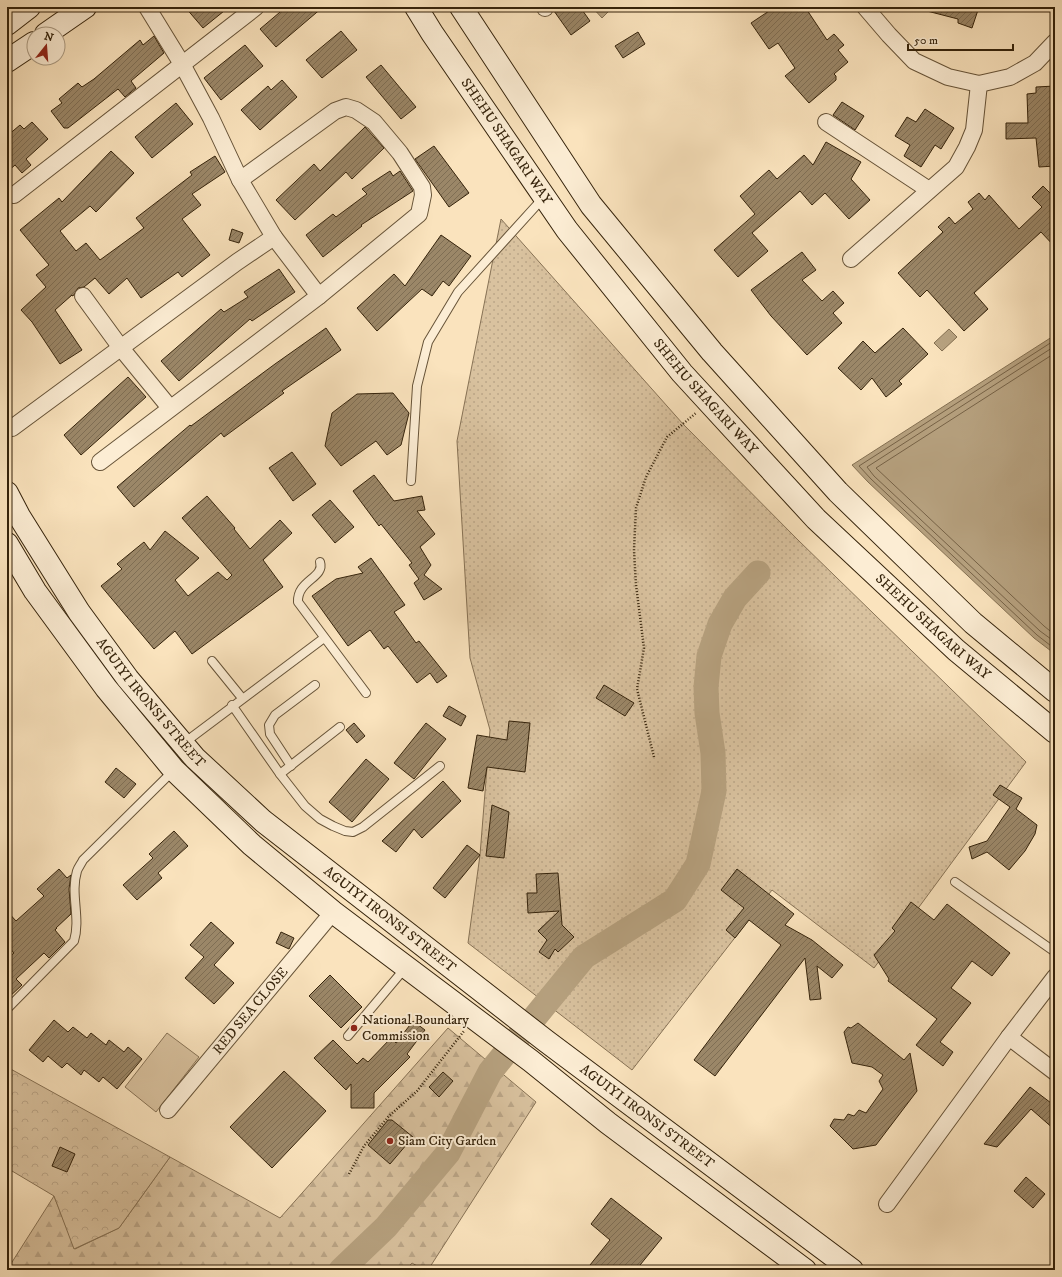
<svg xmlns="http://www.w3.org/2000/svg" width="1062" height="1277" viewBox="0 0 1062 1277" font-family="'IM FELL DW Pica',serif">
<defs>
<pattern id="grass-dots" width="8" height="8" patternUnits="userSpaceOnUse"><rect width="8" height="8" fill="#d9c29f"/><path d="M2 2h.1M6 6h.1" fill="none" stroke="#bba688" stroke-width="1.8" stroke-linecap="round"/></pattern>
<pattern id="forest-firs" width="22" height="20" patternUnits="userSpaceOnUse"><rect width="22" height="20" fill="#d9c29f"/><path d="M5 1l3.5 6h-7zM16 11l3.5 6h-7z" fill="#bba688"/></pattern>
<pattern id="park-crowns" width="20" height="18" patternUnits="userSpaceOnUse"><rect width="20" height="18" fill="#d9c29f"/><path d="M2 6a3 3 0 1 1 6 0M12 15a3 3 0 1 1 6 0" fill="none" stroke="#bba688"/></pattern>
<pattern id="building-hatch" width="6" height="6" patternUnits="userSpaceOnUse"><rect width="6" height="6" fill="#9b8768"/><path d="M-1 1l2-2M0 6l6-6M5 7l2-2" fill="none" stroke="#7f6e54"/></pattern>
</defs>
<rect width="100%" height="100%" fill="#fae3bd"/>
<filter id="stains"><feTurbulence type="fractalNoise" baseFrequency=".005" numOctaves="4"/><feColorMatrix values="0 0 0 0 .2 0 0 0 0 .09 0 0 0 0 .02 0 0 0 .5 -.17"/></filter>
<radialGradient id="worn" r=".72"><stop offset=".6" stop-color="#630" stop-opacity="0"/><stop offset="1" stop-color="#630" stop-opacity=".3"/></radialGradient>
<path fill="url(#grass-dots)" stroke="#877255" d="M 501,219 L 683,424 L 798,540 L 1026,762 L 874,968 L 772,890 L 632,1070 L 468,943 L 480,855 L 490,730 L 470,658 L 457,441 Z"/>
<path fill="url(#forest-firs)" stroke="#877255" d="M 448,1028 L 536,1102 L 428,1270 L 424,1270 L 412,1263 L 406,1270 L 7,1270 L 54,1196 L 75,1249 L 119,1228 L 170,1157 L 280,1218 Z"/>
<path fill="url(#park-crowns)" stroke="#877255" d="M 7,1067 L 170,1157 L 119,1228 L 74,1249 L 54,1196 L 7,1168 Z"/>
<path fill="#d9c29f" stroke="#877255" d="M 167,1033 L 199,1057 L 156,1112 L 125,1087 Z"/>
<g fill="#b7a280" stroke="#836f51">
<path d="M 592,7 L 610,7 L 611,9 L 602,18 Z"/>
<path d="M 949,329 L 957,337 L 942,351 L 934,343 Z"/>
<path d="M 1055,335 L 1055,654 L 1034,638 L 868,482 L 852,465 Z"/>
</g>
<g fill="none" stroke-linecap="round" stroke-linejoin="round">
<g stroke="#766246" stroke-width="1">
<path d="M 1055,340 L 859,466 L 871,479 L 1037,635 L 1055,649"/>
<path d="M 1055,346 L 867,467 L 874,476 L 1040,631 L 1055,642"/>
<path d="M 1055,353 L 876,468 L 1044,626 L 1055,635"/>
</g>
<path stroke="#b7a280" stroke-width="25" d="M 341,1270 L 386,1227 L 448,1153 L 490,1072 L 584,957 L 675,900 L 698,864 L 714,791 L 713,753 L 707,713 L 706,687 L 709,656 L 720,624 L 735,598 L 758,573"/>
</g>
<g fill="url(#building-hatch)" stroke="#35230b">
<path d="M 185,7 L 229,7 L 203,28 Z"/>
<path d="M 286,7 L 323,7 L 276,47 L 260,29 Z"/>
<path d="M 554,7 L 580,7 L 590,21 L 571,35 L 554,11 Z"/>
<path d="M 775,7 L 805,7 L 827,40 L 834,34 L 844,45 L 838,50 L 848,62 L 834,74 L 836,76 L 836,80 L 809,103 L 785,76 L 795,68 L 778,43 L 769,49 L 751,23 Z"/>
<path d="M 928,7 L 979,7 L 972,28 L 958,23 L 958,19 L 927,11 Z"/>
<path d="M 341,31 L 357,50 L 322,78 L 306,60 Z"/>
<path d="M 638,32 L 645,44 L 623,58 L 615,46 Z"/>
<path d="M 154,36 L 164,53 L 131,81 L 136,88 L 125,97 L 118,89 L 68,128 L 64,128 L 51,111 L 62,103 L 59,99 L 78,83 L 82,87 L 94,79 L 140,40 L 143,45 Z"/>
<path d="M 245,45 L 263,66 L 221,100 L 204,78 Z"/>
<path d="M 381,65 L 416,107 L 401,119 L 366,77 Z"/>
<path d="M 282,80 L 297,97 L 260,130 L 241,110 L 268,86 L 271,90 Z"/>
<path d="M 1055,86 L 1055,166 L 1039,167 L 1036,138 L 1006,139 L 1006,123 L 1028,123 L 1027,94 L 1036,93 L 1036,87 Z"/>
<path d="M 842,102 L 864,116 L 855,130 L 833,115 Z"/>
<path d="M 176,103 L 193,124 L 152,158 L 135,137 Z"/>
<path d="M 925,109 L 954,128 L 941,149 L 935,145 L 921,167 L 904,156 L 910,145 L 895,136 L 907,117 L 916,122 Z"/>
<path d="M 32,122 L 48,139 L 26,159 L 31,165 L 22,173 L 15,165 L 7,172 L 7,136 L 20,125 L 24,129 Z"/>
<path d="M 365,127 L 384,148 L 352,179 L 346,172 L 295,220 L 276,200 L 314,164 L 320,171 Z"/>
<path d="M 826,142 L 861,162 L 851,179 L 870,200 L 849,219 L 825,193 L 812,205 L 800,191 L 752,233 L 768,251 L 738,277 L 714,250 L 755,214 L 740,196 L 769,170 L 777,179 L 804,155 L 813,165 Z"/>
<path d="M 434,146 L 469,193 L 449,207 L 415,159 Z"/>
<path d="M 111,151 L 134,173 L 96,212 L 90,206 L 60,231 L 76,251 L 86,243 L 100,260 L 144,228 L 136,218 L 192,175 L 190,172 L 215,156 L 225,172 L 192,194 L 201,205 L 182,219 L 210,255 L 182,277 L 178,272 L 141,298 L 127,278 L 109,294 L 95,278 L 84,287 L 78,288 L 74,295 L 72,296 L 72,295 L 55,310 L 82,350 L 60,364 L 32,322 L 21,310 L 46,287 L 36,275 L 49,265 L 20,230 L 59,198 L 62,202 Z"/>
<path d="M 390,171 L 393,176 L 400,171 L 413,191 L 361,225 L 362,226 L 323,257 L 306,235 L 333,214 L 336,217 L 367,194 L 362,189 Z"/>
<path d="M 1043,186 L 1055,198 L 1055,247 L 1041,232 L 974,293 L 988,309 L 964,331 L 927,290 L 920,297 L 898,273 L 943,232 L 938,227 L 949,217 L 955,224 L 973,209 L 968,202 L 979,193 L 985,200 L 989,195 L 1019,229 L 1042,207 L 1032,197 Z"/>
<path d="M 232,229 L 243,233 L 239,243 L 229,240 Z"/>
<path d="M 441,235 L 471,256 L 449,286 L 443,281 L 432,296 L 422,289 L 377,331 L 357,308 L 394,274 L 405,286 Z"/>
<path d="M 802,252 L 816,270 L 802,280 L 822,301 L 833,291 L 844,303 L 833,313 L 842,323 L 807,355 L 771,316 L 751,290 Z"/>
<path d="M 279,269 L 295,292 L 252,321 L 250,319 L 179,381 L 161,361 L 221,309 L 224,312 L 248,297 L 244,292 Z"/>
<path d="M 326,328 L 341,350 L 282,391 L 284,393 L 224,437 L 221,433 L 134,507 L 117,487 L 190,425 L 191,426 L 275,364 Z"/>
<path d="M 903,328 L 928,354 L 899,381 L 902,384 L 886,397 L 872,378 L 861,390 L 838,368 L 863,341 L 875,353 Z"/>
<path d="M 128,377 L 146,397 L 81,455 L 64,435 Z"/>
<path d="M 393,393 L 409,413 L 401,445 L 387,455 L 376,441 L 341,466 L 325,446 L 332,413 L 357,394 Z"/>
<path d="M 292,452 L 316,484 L 293,501 L 269,468 Z"/>
<path d="M 374,475 L 394,501 L 422,496 L 425,510 L 417,511 L 435,534 L 420,547 L 431,565 L 424,575 L 442,589 L 424,600 L 414,583 L 419,579 L 409,565 L 412,563 L 381,524 L 379,526 L 353,491 Z"/>
<path d="M 207,496 L 235,528 L 234,529 L 250,549 L 280,520 L 292,533 L 263,560 L 283,587 L 192,654 L 175,631 L 154,649 L 101,586 L 122,569 L 117,564 L 144,542 L 150,550 L 165,531 L 199,558 L 175,580 L 188,596 L 218,572 L 227,580 L 232,575 L 182,518 Z"/>
<path d="M 330,500 L 354,527 L 335,543 L 312,515 Z"/>
<path d="M 371,558 L 405,605 L 394,612 L 416,643 L 419,641 L 447,676 L 437,683 L 430,673 L 417,683 L 388,646 L 384,649 L 370,630 L 348,646 L 312,596 L 336,579 L 363,573 L 358,567 Z"/>
<path d="M 604,685 L 634,703 L 625,716 L 596,698 Z"/>
<path d="M 449,706 L 466,716 L 461,726 L 443,716 Z"/>
<path d="M 509,721 L 530,723 L 525,772 L 487,767 L 483,791 L 468,788 L 477,735 L 507,740 Z"/>
<path d="M 354,723 L 365,736 L 357,743 L 346,730 Z"/>
<path d="M 426,723 L 446,739 L 414,779 L 394,763 Z"/>
<path d="M 366,759 L 389,779 L 352,822 L 329,802 Z"/>
<path d="M 116,768 L 136,784 L 124,798 L 105,782 Z"/>
<path d="M 443,781 L 461,801 L 422,838 L 414,829 L 396,852 L 382,841 Z"/>
<path d="M 1000,785 L 1022,798 L 1016,809 L 1037,825 L 1035,834 L 1025,851 L 1009,870 L 987,852 L 972,859 L 969,847 L 987,841 L 1010,807 L 993,795 Z"/>
<path d="M 492,805 L 509,812 L 504,858 L 486,856 Z"/>
<path d="M 174,831 L 188,846 L 158,873 L 162,878 L 137,900 L 123,885 L 153,858 L 149,854 Z"/>
<path d="M 467,845 L 480,855 L 445,898 L 433,888 Z"/>
<path d="M 59,869 L 67,878 L 71,875 L 69,889 L 71,914 L 56,928 L 57,928 L 55,930 L 65,942 L 49,958 L 44,953 L 16,979 L 22,985 L 7,999 L 7,959 L 14,953 L 7,945 L 7,911 L 16,921 L 44,896 L 37,889 Z"/>
<path d="M 737,869 L 794,914 L 785,925 L 812,940 L 843,965 L 832,978 L 817,966 L 821,999 L 810,1000 L 805,958 L 715,1076 L 694,1060 L 781,945 L 749,920 L 735,938 L 726,930 L 744,908 L 721,890 Z"/>
<path d="M 558,873 L 562,925 L 574,937 L 558,952 L 555,949 L 549,959 L 539,952 L 547,940 L 538,931 L 559,911 L 528,913 L 527,893 L 537,893 L 536,874 Z"/>
<path d="M 911,902 L 934,920 L 947,904 L 1010,953 L 992,976 L 972,961 L 951,988 L 971,1003 L 940,1042 L 953,1052 L 943,1066 L 916,1045 L 937,1019 L 888,981 L 889,979 L 874,955 L 895,931 L 892,928 Z"/>
<path d="M 211,922 L 234,943 L 214,965 L 234,983 L 214,1004 L 185,978 L 204,957 L 190,945 Z"/>
<path d="M 281,932 L 294,938 L 289,949 L 276,943 Z"/>
<path d="M 330,975 L 362,1007 L 341,1028 L 309,996 Z"/>
<path d="M 54,1020 L 68,1032 L 73,1027 L 87,1038 L 91,1033 L 106,1045 L 109,1040 L 124,1052 L 128,1047 L 142,1059 L 117,1089 L 103,1077 L 99,1082 L 84,1070 L 81,1075 L 67,1063 L 62,1068 L 48,1056 L 43,1062 L 29,1050 Z"/>
<path d="M 413,1021 L 425,1030 L 407,1054 L 410,1057 L 374,1093 L 374,1108 L 351,1108 L 351,1084 L 346,1090 L 314,1058 L 333,1040 L 357,1064 L 363,1058 L 368,1062 L 391,1038 L 396,1043 Z"/>
<path d="M 858,1023 L 904,1060 L 910,1053 L 917,1091 L 876,1145 L 853,1149 L 830,1126 L 834,1119 L 844,1120 L 848,1114 L 854,1116 L 859,1110 L 866,1113 L 883,1089 L 879,1081 L 883,1075 L 872,1067 L 852,1063 L 844,1032 L 848,1027 L 851,1028 Z"/>
<path d="M 284,1071 L 326,1111 L 272,1168 L 230,1127 Z"/>
<path d="M 443,1072 L 453,1081 L 439,1097 L 429,1087 Z"/>
<path d="M 1030,1087 L 1055,1106 L 1055,1130 L 1031,1109 L 997,1147 L 984,1144 Z"/>
<path d="M 388,1120 L 392,1120 L 413,1137 L 390,1164 L 368,1145 Z"/>
<path d="M 60,1147 L 75,1154 L 67,1172 L 52,1166 Z"/>
<path d="M 1026,1177 L 1045,1194 L 1033,1208 L 1014,1191 Z"/>
<path d="M 611,1198 L 662,1238 L 636,1270 L 586,1270 L 610,1240 L 591,1224 Z"/>
</g>
<g fill="none" stroke-linecap="round" stroke-linejoin="round">
<defs>
<g id="lane">
<path d="M 411,481 L 417,386 L 428,342 L 458,292 L 544,197"/>
<path d="M 320,562 C 325,578 297,580 298,602 L 366,693"/>
<path d="M 212,661 L 242,698"/>
<path d="M 232,705 L 280,774 L 305,806 L 320,819 L 333,826 L 345,831 L 353,832 L 363,827 L 440,766"/>
<path d="M 184,743 L 324,638"/>
<path d="M 291,766 L 270,734 L 269,725 L 275,715 L 315,685"/>
<path d="M 280,774 L 340,727"/>
<path d="M 955,882 L 1055,952"/>
<path d="M 7,1009 L 74,941 C 81,918 70,894 77,871 C 78,868 81,864 83,860 L 173,771"/>
<path d="M 348,1036 L 406,967"/>
</g>
<g id="street">
<path d="M 147,7 L 182,64 L 211,118 L 240,180 L 274,237 L 319,296"/>
<path d="M 545,7 L 545,8"/>
<path d="M 865,7 L 889,35 L 914,61 L 948,77 L 979,84 L 1010,77 L 1035,63 L 1055,42"/>
<path d="M 826,122 L 929,190"/>
<path d="M 14,195 L 256,7"/>
<path d="M 851,259 L 956,167 L 967,147 L 974,130 L 979,84"/>
<path d="M 83,296 L 121,348 L 170,408"/>
<path d="M 12,428 L 237,262 L 274,237"/>
<path d="M 100,462 L 319,296 L 419,214 L 423,195 L 422,187 L 400,153 L 374,122 L 356,110 L 346,107 L 335,111 L 240,180"/>
<path d="M 1009,1037 L 1055,1072"/>
<path id="s1" d="M 168,1110 L 333,912"/>
<path d="M 887,1204 L 1009,1037 L 1055,977"/>
</g>
<g id="secondary">
<path id="s2" d="M 416,7 L 432,33 L 567,230 L 682,373 L 816,519 L 956,650 L 1055,732"/>
<path d="M 461,7 L 591,205 L 712,352 L 838,492 L 973,623 L 1055,691"/>
<path d="M 7,24 L 29,7"/>
<path d="M 46,34 L 85,7"/>
<path d="M 7,61 L 34,43"/>
<path id="s3" d="M 7,493 L 19,516 L 79,612 L 128,679 L 195,758 L 263,821 L 546,1041 L 852,1270"/>
<path d="M 7,544 L 35,591 L 106,688 L 174,770 L 252,845 L 333,912 L 531,1061 L 608,1123 L 805,1270"/>
</g>
</defs>
<use href="#lane" stroke="#665338" stroke-width="10"/>
<use href="#street" stroke="#665338" stroke-width="18"/>
<use href="#secondary" stroke="#35230b" stroke-width="24"/>
<g stroke="#35230b" stroke-width="2.5" stroke-dasharray="1 2" stroke-linecap="butt">
<path d="M 654,757 L 637,689 L 644,648 L 636,585 L 634,550 L 636,508 L 646,477 L 667,437 L 696,413"/>
<path d="M 349,1174 L 364,1146 L 389,1116 L 417,1091 L 464,1031"/>
</g>
<use href="#lane" stroke="#fcedd4" stroke-width="8"/>
<use href="#street" stroke="#fcedd4" stroke-width="16"/>
<use href="#secondary" stroke="#fcedd4" stroke-width="22"/>
</g>
<g fill="#8f2418" stroke="#fcedd4" stroke-width="1.5">
<circle cx="354" cy="1028" r="4"/>
<circle cx="390" cy="1141" r="4"/>
</g>
<g text-anchor="middle" dominant-baseline="central" stroke-width="4" stroke-linejoin="round" paint-order="stroke">
<g font-size="14" fill="#35230b" stroke="#fcedd4">
<text stroke="none"><textPath href="#s2" startOffset="162">SHEHU SHAGARI WAY</textPath></text>
<text stroke="none"><textPath href="#s2" startOffset="486">SHEHU SHAGARI WAY</textPath></text>
<text stroke="none"><textPath href="#s2" startOffset="810">SHEHU SHAGARI WAY</textPath></text>
<text stroke="none"><textPath href="#s3" startOffset="255">AGUIYI IRONSI STREET</textPath></text>
<text stroke="none"><textPath href="#s3" startOffset="579">AGUIYI IRONSI STREET</textPath></text>
<text stroke="none"><textPath href="#s1" startOffset="129">RED SEA CLOSE</textPath></text>
<text stroke="none"><textPath href="#s3" startOffset="903">AGUIYI IRONSI STREET</textPath></text>
</g>
<g font-size="14" fill="#35230b" stroke="#fcedd4" text-anchor="start">
<text x="362" y="1020">National Boundary<tspan x="362" dy="16">Commission</tspan></text>
<text x="398" y="1141">Siam City Garden</text>
</g>
</g>
<rect width="1062" height="1277" fill="none" stroke="#fae3bd" stroke-width="24"/>
<rect x="8" y="8" width="1046" height="1261" fill="none" stroke="#35230b" stroke-width="2"/>
<rect x="12" y="12" width="1038" height="1253" fill="none" stroke="#35230b"/>
<g transform="translate(46 46) rotate(17)"><circle r="19" fill="#fcedd4" stroke="#ac9c84"/>
<path d="M0-3L7 15L0 10L-7 15Z" fill="#8f2418"/>
<text y="-6" font-size="11" font-weight="bold" text-anchor="middle" fill="#35230b">N</text>
</g>
<path d="M908 44v6h105v-6" fill="none" stroke="#35230b" stroke-width="2"/>
<text x="914" y="44" font-size="12" fill="#35230b" stroke="#fcedd4" stroke-width="3" paint-order="stroke">50 m</text>
<rect width="100%" height="100%" filter="url(#stains)"/>
<rect width="100%" height="100%" fill="url(#worn)"/>
</svg>
